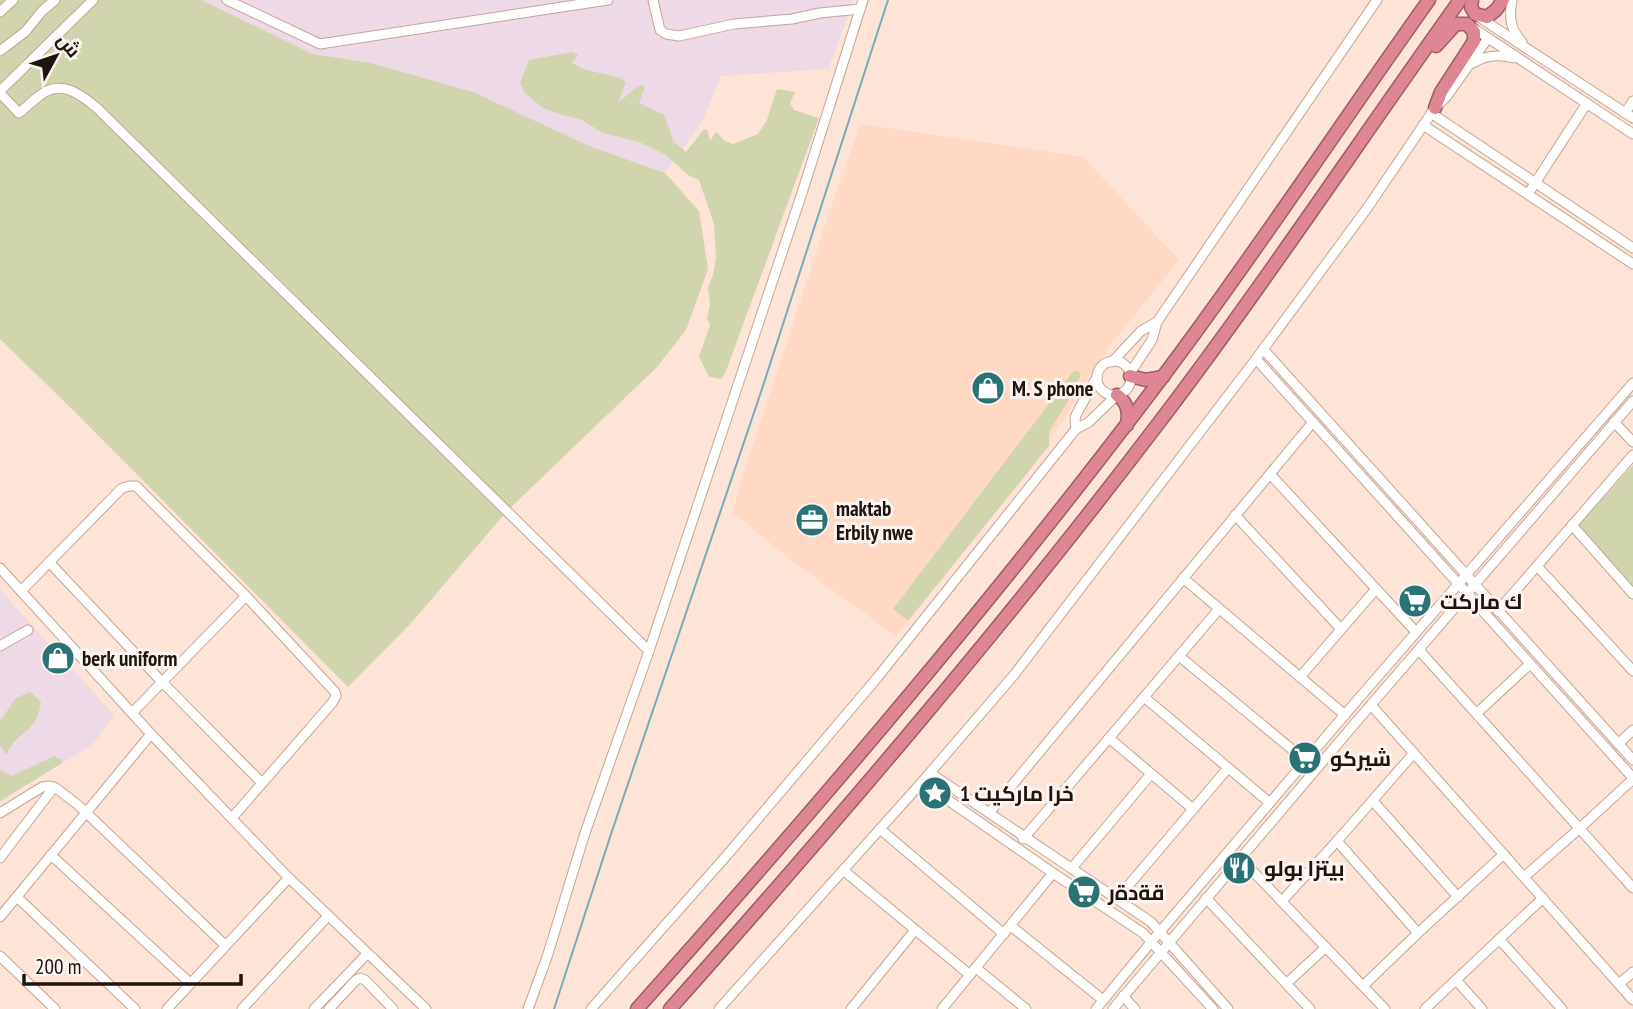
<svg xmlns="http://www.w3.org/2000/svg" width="1633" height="1009" viewBox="0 0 1633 1009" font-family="'PT Sans Narrow',Cairo,sans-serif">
<rect width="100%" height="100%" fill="#fde4d6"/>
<path fill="#ffd9c4" d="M 861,124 L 1083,157 L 1179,260 L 1113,342 L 1039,458 L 896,636 L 799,566 L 732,512 L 755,438 L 839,184 Z"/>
<g fill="#eed9e7">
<path d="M 201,0 L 854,0 L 828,69 L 721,76 L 702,122 L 665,173 L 589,146 L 371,63 L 313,54 Z"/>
<path d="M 0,590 L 114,715 L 93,744 L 0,802 Z"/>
</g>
<g fill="#d1d5ad">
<path d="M 0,0 L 201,0 L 313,54 L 371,63 L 473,92 L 589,146 L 665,173 L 699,211 L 708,269 L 686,330 L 657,367 L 507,511 L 412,622 L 348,687 L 75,412 L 0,339 Z"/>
<path d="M 572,52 L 578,55 L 572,63 L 583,69 L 620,78 L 626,82 L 618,102 C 627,97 632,89 642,85 L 645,87 L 639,103 L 664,115 L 674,142 L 686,152 L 704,129 L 708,131 L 710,141 L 716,132 L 725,141 L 733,144 L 758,134 L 767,120 L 777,89 L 795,92 L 790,103 L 794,110 L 819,118 L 726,371 L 721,379 L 709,377 L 699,357 L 710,325 L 707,318 L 710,304 L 708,288 L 713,275 L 716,258 L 714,224 L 699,180 L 688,175 L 666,155 L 639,142 L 603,133 L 580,119 L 562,115 L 543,108 L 524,92 L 520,83 L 529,60 Z"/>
<path d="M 1077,370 L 1081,374 L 1070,398 L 1049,432 L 1049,446 L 908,621 L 893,609 L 1073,372 Z"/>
<path d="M 1633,465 L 1633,590 L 1578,526 Z"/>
<path d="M 30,692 L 41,702 C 40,708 39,714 36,719 C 30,733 11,737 7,755 L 0,746 L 0,721 L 16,698 Z"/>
<path d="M 54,756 L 62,760 L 62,763 L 0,801 L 0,770 L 12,776 Z"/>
</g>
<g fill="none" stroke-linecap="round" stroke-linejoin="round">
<path stroke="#76acb9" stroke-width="2" d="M 554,1009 L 612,831 L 761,392 L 888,0"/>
<defs>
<g id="minor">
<path d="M 227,0 L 320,44 L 608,0"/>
<path d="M 653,0 L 660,30 L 666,34 L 679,36 L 734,24 L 792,19 L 820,13 L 860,9"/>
<path d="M 1512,0 C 1509,17 1510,29 1522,42"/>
<path d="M 0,12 L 13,0"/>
<path d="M 1479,17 L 1633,118"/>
<path d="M 1470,26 L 1633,134"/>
<path d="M 0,51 L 25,32 L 42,11 L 55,0"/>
<path d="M 1473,63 C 1486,55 1498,54 1513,58"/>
<path d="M 0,91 L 93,0"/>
<path d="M 0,93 L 19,113 C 28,106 36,97 45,92 C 64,81 82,96 96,107 L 649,651"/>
<path d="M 1431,113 L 1633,248"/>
<path d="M 1625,113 L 1633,101"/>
<path d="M 1423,125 L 1633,264"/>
<path d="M 1528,194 L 1587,103"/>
<path d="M 1263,349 L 1633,760"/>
<path d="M 1256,359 L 1633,778"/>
<circle cx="1114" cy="378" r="17"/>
<path d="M 1112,362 L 1141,331 L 1157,322"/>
<path d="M 1130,373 L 1152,340 L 1157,322 L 1377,0"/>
<path d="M 1614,422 L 1633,442"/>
<path d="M 1076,429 L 1075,418 L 1077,413 L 1097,377"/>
<path d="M 1270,474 L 1416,632"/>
<path d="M 1235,515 L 1341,629"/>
<path d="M 1572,525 L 1633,594"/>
<path d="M 49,562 L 162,682 L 262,783"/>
<path d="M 1537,566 L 1633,671"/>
<path d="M 0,568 L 151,734 L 287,876 L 426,1009"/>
<path d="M 1183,578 L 1345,715"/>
<path d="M 21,591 L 122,488 L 130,486 L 136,486 L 246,596 L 335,692 L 336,696 L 332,703 L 232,818"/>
<path d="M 1498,611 L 1633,455"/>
<path d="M 0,646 L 28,630"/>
<path d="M 1419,650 L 1633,888"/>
<path d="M 1179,656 L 1306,761"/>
<path d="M 1300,677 L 1376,589"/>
<path d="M 1144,697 L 1270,803"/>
<path d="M 1371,705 L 1633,1000"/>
<path d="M 132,713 L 246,596"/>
<path d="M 1477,713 L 1530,664"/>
<path d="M 1109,738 L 1193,809"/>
<path d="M 1618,744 L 1633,730"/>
<path d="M 930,773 L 1151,922 L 1228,1009"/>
<path d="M 922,782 L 1053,873 L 1143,933 L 1213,1009"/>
<path d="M 1373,801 L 1458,897"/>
<path d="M 0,813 L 42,787 L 49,786 L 56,788 L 78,805 L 225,945"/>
<path d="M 989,813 L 1313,422"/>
<path d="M 880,829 L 1004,934"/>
<path d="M 1023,839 L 1219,609"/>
<path d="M 1337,841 L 1418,933"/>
<path d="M 51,855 L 190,983"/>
<path d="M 0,858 L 54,787"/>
<path d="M 1240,858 L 1385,1009"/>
<path d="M 1072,868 L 1151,774"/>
<path d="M 843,870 L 970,975"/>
<path d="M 1524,877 L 1580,828 L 1633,779"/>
<path d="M 17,897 L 135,1009"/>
<path d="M 1206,898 L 1310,1009"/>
<path d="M 1117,899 L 1228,768"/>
<path d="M 1282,901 L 1337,841 L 1414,753"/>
<path d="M 0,917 L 151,734"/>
<path d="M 1011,926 L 1103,1000"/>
<path d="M 1499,939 L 1562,1009"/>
<path d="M 0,956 L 55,1009"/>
<path d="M 976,968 L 1026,1009"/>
<path d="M 1456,980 L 1482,1009"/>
<path d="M 1287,983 L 1326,947"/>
<path d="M 1619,984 L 1633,972"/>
<path d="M 1363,986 L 1418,933 L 1504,854"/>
<path d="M 1123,996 L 1135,1009"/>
<path d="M 167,1009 L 285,882"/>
<path d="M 242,1009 L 328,916"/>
<path d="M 314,1009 L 367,954"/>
<path d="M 329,1009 L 356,980 L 360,978 L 365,980 L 393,1009"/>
<path d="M 528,1009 L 547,957 L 585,833 L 649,651 L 802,193 L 863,0"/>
<path d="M 591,1009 L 728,854 L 877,678 L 1076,429 L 1089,422 L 1117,395"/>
<path d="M 719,1009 L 922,782 L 1014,675 L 1256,359 L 1368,207 L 1435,108 L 1447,96 L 1488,38"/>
<path d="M 851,1009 L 915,930"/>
<path d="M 942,1009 L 1053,873"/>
<path d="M 1096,1009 L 1152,941 L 1360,697 L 1633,383"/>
<path d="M 1113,1009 L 1357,721 L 1633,401"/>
<path d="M 1425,1009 L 1543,898"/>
</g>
<g id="highway">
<path d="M 1472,0 L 1471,7 L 1475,14 L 1487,17 L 1496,10 L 1503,0"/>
<path d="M 1435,108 L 1441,92 L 1474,41 L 1474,32 L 1467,24 L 1456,24 L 1436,46"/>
<path d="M 1130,376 L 1146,380 L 1163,377"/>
<path d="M 1117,395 C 1128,403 1129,412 1127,425"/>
<path d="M 637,1009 C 819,805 996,598 1161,379 C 1254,256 1339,126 1429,0"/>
<path d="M 670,1009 C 840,818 1006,624 1161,420 C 1265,283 1360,140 1460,0"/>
</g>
</defs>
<use href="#minor" stroke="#c2a595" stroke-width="11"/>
<use href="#highway" stroke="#9b5e65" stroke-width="15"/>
<use href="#minor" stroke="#fff" stroke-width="9"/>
<use href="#highway" stroke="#de8694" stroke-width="12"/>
</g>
<defs>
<symbol id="shop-disc" viewBox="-11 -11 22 22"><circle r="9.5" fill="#297376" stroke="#fcf5f2"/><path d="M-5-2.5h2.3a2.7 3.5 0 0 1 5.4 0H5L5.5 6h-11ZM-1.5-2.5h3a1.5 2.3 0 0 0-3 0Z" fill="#fff"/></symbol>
<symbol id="office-disc" viewBox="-11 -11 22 22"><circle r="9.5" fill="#297376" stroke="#fcf5f2"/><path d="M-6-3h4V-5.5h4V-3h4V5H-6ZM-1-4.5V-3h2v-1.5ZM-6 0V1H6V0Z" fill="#fff"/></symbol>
<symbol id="supermarket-disc" viewBox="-11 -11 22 22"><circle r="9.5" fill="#297376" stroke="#fcf5f2"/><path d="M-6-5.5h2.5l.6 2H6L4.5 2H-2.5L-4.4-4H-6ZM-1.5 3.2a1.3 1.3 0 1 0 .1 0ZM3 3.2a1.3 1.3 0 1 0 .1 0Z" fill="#fff"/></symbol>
<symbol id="sight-disc" viewBox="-11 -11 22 22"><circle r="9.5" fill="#297376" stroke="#fcf5f2"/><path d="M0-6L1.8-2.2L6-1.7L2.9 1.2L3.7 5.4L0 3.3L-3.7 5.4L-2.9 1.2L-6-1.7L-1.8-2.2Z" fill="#fff"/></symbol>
<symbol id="restaurant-disc" viewBox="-11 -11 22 22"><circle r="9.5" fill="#297376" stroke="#fcf5f2"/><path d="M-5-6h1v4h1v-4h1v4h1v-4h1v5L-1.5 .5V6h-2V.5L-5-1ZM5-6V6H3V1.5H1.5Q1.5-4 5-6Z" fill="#fff"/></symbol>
</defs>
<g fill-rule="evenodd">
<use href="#shop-disc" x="969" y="369" width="38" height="38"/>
<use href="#office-disc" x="793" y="501" width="38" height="38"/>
<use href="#supermarket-disc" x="1396" y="582" width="38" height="38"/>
<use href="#shop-disc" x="39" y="639" width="38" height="38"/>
<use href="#supermarket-disc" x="1286" y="739" width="38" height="38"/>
<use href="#sight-disc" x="916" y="774" width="38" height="38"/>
<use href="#restaurant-disc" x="1220" y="849" width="38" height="38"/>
<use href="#supermarket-disc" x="1065" y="873" width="38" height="38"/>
</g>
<g text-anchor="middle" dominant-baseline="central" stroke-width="6" stroke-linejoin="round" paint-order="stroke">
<g font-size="21" font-weight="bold" fill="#1f140e" stroke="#fcf5f2" text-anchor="start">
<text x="1012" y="388">M. S phone</text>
<text x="836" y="508">maktab<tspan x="836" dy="24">Erbily nwe</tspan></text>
<text x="1440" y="601">ك ماركت</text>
<text x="82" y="658">berk uniform</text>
<text x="1330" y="758">شيركو</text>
<text x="960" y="793">خرا ماركيت 1</text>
<text x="1264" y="868">بيتزا بولو</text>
<text x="1108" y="892">قةدةر</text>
</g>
</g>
<g transform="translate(56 56) rotate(50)" stroke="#fcf5f2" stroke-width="5" paint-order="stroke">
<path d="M0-5L12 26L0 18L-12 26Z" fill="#1f140e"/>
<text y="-10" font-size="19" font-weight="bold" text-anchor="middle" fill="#1f140e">ش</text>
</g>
<path d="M24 974v10h217v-10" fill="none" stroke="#1f140e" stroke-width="3.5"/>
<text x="35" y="974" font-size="21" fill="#1f140e" stroke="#fcf5f2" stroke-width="5" paint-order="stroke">200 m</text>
</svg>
